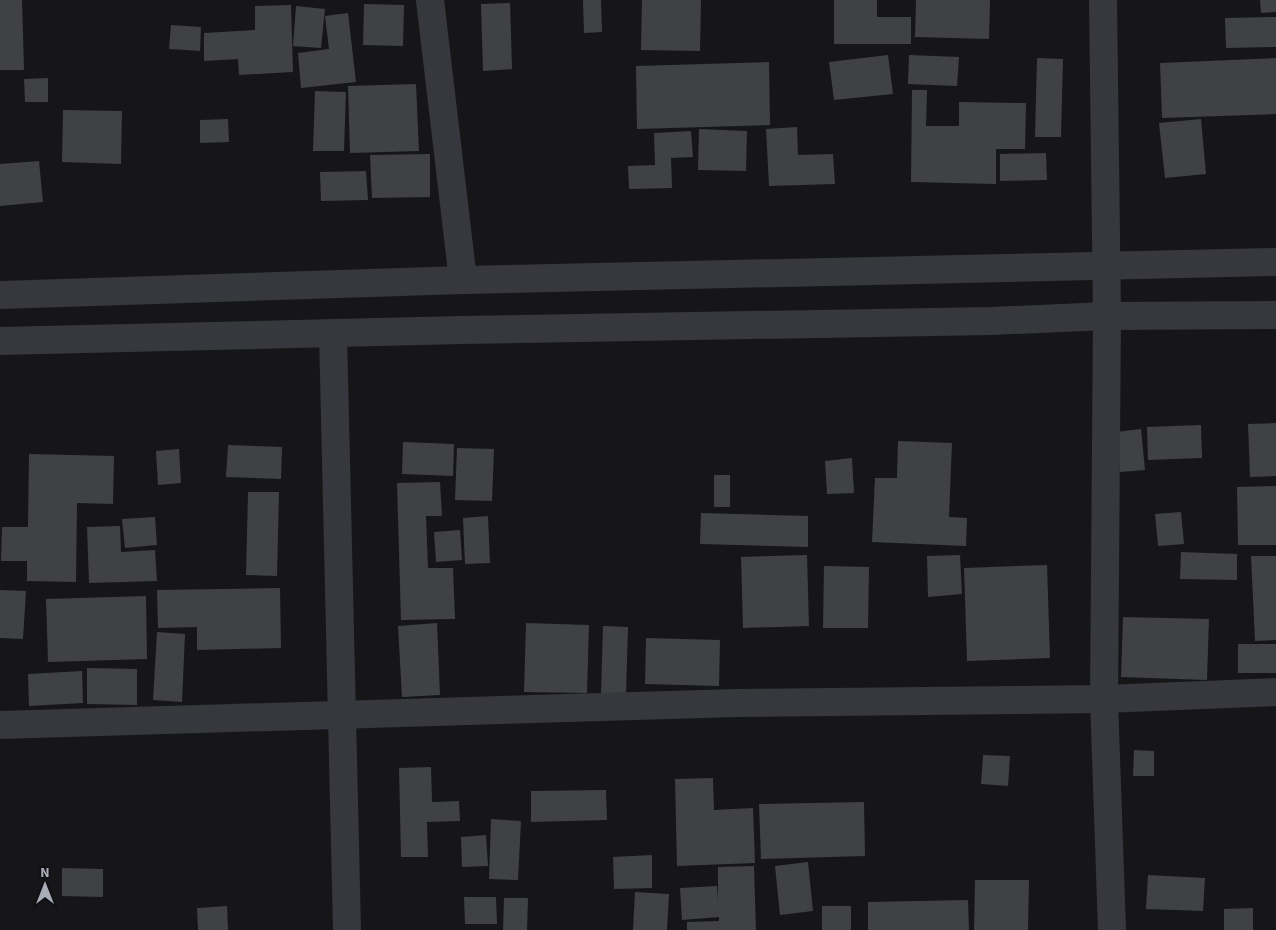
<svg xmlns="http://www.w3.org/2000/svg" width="1276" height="930" viewBox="0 0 1276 930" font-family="'Source Sans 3',sans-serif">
<rect width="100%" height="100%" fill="#161618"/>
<g fill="#404145">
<path d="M 0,0 L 22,0 L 24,70 L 0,70 Z"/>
<path d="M 583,0 L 601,0 L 602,32 L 584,33 Z"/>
<path d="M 642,0 L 701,0 L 700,51 L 641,50 Z"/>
<path d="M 834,0 L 877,0 L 877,17 L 911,17 L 911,44 L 834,44 Z"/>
<path d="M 916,0 L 990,0 L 989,39 L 915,37 Z"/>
<path d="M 1260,0 L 1276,0 L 1276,12 L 1261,13 Z"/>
<path d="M 510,3 L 512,69 L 483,71 L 481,4 Z"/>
<path d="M 364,4 L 404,5 L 403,46 L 363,45 Z"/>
<path d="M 291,5 L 293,72 L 239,75 L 238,59 L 204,61 L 204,33 L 255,30 L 255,6 Z"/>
<path d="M 296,6 L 325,9 L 321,48 L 293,46 Z"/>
<path d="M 348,13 L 356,82 L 301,88 L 298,53 L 329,49 L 325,16 Z"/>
<path d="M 1276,17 L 1276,47 L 1226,48 L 1225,18 Z"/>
<path d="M 171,25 L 201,27 L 200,51 L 169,49 Z"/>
<path d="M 888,55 L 893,94 L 834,100 L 829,62 Z"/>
<path d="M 909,55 L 959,57 L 957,86 L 908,84 Z"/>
<path d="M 1037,58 L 1063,59 L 1061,137 L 1035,137 Z"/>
<path d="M 1276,58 L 1276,114 L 1162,118 L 1160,63 Z"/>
<path d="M 769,62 L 770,125 L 637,129 L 636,66 Z"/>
<path d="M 48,78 L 48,102 L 25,102 L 24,79 Z"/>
<path d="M 416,84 L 419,151 L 350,153 L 348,86 Z"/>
<path d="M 912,90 L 927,90 L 926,126 L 959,126 L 959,102 L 1026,103 L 1025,149 L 996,149 L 996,184 L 911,182 Z"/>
<path d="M 315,91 L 346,92 L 344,151 L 313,151 Z"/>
<path d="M 63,110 L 122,111 L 121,164 L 62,162 Z"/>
<path d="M 228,119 L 229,142 L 200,143 L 200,120 Z"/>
<path d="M 1201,119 L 1206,174 L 1165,178 L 1159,123 Z"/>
<path d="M 797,127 L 798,155 L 833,154 L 835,184 L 769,186 L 766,129 Z"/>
<path d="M 699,129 L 747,131 L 746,171 L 698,170 Z"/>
<path d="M 691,131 L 693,157 L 671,158 L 672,188 L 629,189 L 628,166 L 655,165 L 654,133 Z"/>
<path d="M 1046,153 L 1047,180 L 1000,181 L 1000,154 Z"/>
<path d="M 430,154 L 430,197 L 372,198 L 370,155 Z"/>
<path d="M 39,161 L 43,202 L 0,206 L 0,164 Z"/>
<path d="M 366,171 L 368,200 L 321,201 L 320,172 Z"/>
<path d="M 1276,423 L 1276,476 L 1250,477 L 1248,424 Z"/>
<path d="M 1201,425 L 1202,458 L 1148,460 L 1147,427 Z"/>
<path d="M 1141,429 L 1145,470 L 1120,472 L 1116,432 Z"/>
<path d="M 898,441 L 952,443 L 949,517 L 967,518 L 966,546 L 872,542 L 875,478 L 897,478 Z"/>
<path d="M 403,442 L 454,444 L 453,476 L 402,474 Z"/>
<path d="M 228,445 L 282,447 L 281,479 L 226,477 Z"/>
<path d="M 457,448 L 494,449 L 492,501 L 455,500 Z"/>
<path d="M 179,449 L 181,483 L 158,485 L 156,451 Z"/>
<path d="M 29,454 L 114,456 L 113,504 L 77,503 L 76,582 L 27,581 L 27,561 L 1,561 L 2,527 L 28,527 Z"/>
<path d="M 852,458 L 854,493 L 827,494 L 825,461 Z"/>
<rect x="714" y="475" width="16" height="32"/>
<path d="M 440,482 L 442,516 L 426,516 L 428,568 L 453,568 L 455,619 L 401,620 L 397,483 Z"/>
<path d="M 1276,486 L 1276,545 L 1238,545 L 1237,487 Z"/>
<path d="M 248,492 L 279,492 L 277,576 L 246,575 Z"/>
<path d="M 1181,512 L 1184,544 L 1158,546 L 1155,514 Z"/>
<path d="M 701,513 L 808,516 L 808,547 L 700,544 Z"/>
<path d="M 488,516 L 490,563 L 465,564 L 463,518 Z"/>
<path d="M 155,517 L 157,545 L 125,548 L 122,519 Z"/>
<path d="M 120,526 L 121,552 L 155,550 L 157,581 L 89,583 L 87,527 Z"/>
<path d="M 460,530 L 462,560 L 436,562 L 434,532 Z"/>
<path d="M 1181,552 L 1237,554 L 1237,580 L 1180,579 Z"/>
<path d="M 807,555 L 809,626 L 743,628 L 741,557 Z"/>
<path d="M 960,555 L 962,594 L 928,597 L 927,556 Z"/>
<path d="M 1251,556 L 1276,556 L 1276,640 L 1255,641 Z"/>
<path d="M 1047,565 L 1050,658 L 967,661 L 964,568 Z"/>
<path d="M 824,566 L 869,567 L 868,628 L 823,628 Z"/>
<path d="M 280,588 L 281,648 L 197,650 L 197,627 L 158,628 L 157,590 Z"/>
<path d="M 0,590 L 26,591 L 23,639 L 0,638 Z"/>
<path d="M 146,596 L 147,659 L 48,662 L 46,599 Z"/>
<path d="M 1123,617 L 1209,619 L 1207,680 L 1121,677 Z"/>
<path d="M 437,623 L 440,695 L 402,697 L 398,626 Z"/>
<path d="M 526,623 L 589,625 L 587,693 L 524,692 Z"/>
<path d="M 603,626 L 628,627 L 626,695 L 601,694 Z"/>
<path d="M 157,632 L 185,634 L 182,702 L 153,700 Z"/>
<path d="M 646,638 L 720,640 L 719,686 L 645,684 Z"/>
<rect x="1238" y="644" width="38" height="29"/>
<path d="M 87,668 L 137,669 L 137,705 L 87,704 Z"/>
<path d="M 82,671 L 83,703 L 29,706 L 28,674 Z"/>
<path d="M 1134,750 L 1154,751 L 1154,776 L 1133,776 Z"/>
<path d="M 983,755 L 1010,756 L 1008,786 L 981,784 Z"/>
<path d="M 431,767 L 432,802 L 459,801 L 460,821 L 427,822 L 428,857 L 401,857 L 399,768 Z"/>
<path d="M 713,778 L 714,810 L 753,808 L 755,863 L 677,866 L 675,779 Z"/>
<path d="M 606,790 L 607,820 L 531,822 L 531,791 Z"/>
<path d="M 864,802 L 865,856 L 761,859 L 759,804 Z"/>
<path d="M 491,819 L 521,821 L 518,880 L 489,879 Z"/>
<path d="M 486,835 L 488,866 L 462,867 L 461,837 Z"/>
<path d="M 652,855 L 652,888 L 614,889 L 613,857 Z"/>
<path d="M 808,862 L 813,911 L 780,915 L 775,866 Z"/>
<path d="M 754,866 L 756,930 L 687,930 L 687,922 L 719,921 L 719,917 L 682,920 L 680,888 L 717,886 L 718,901 L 718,867 Z"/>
<path d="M 62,868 L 103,869 L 103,897 L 62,896 Z"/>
<path d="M 1148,875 L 1205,878 L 1203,911 L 1146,909 Z"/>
<path d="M 975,880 L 1029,880 L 1028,930 L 974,930 Z"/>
<path d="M 635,892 L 669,894 L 667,930 L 633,930 Z"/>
<path d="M 464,897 L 496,897 L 497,924 L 465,924 Z"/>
<path d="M 504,898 L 528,898 L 527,930 L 503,930 Z"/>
<path d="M 968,900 L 969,930 L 868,930 L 868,902 Z"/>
<path d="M 227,906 L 228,930 L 198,930 L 197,908 Z"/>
<rect x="822" y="906" width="29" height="24"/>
<path d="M 1253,908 L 1253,930 L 1224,930 L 1224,909 Z"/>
</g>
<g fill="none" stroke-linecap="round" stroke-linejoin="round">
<g stroke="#37383d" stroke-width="28">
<path d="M 430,0 L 463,280"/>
<path d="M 1103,0 L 1107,316 L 1104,699 L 1112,930"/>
<path d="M 0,295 L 463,280 L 1276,262"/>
<path d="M 333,333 L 347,930"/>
<path d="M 0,341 L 461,330 L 991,321 L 1107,316 L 1276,315"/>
<path d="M 0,725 L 736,703 L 1104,699 L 1276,692"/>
</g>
</g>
<g transform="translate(45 885)" stroke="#111113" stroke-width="4" paint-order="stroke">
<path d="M0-4L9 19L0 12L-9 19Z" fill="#a8adb8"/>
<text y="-8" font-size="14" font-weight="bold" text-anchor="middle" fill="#a8adb8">N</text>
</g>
</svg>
